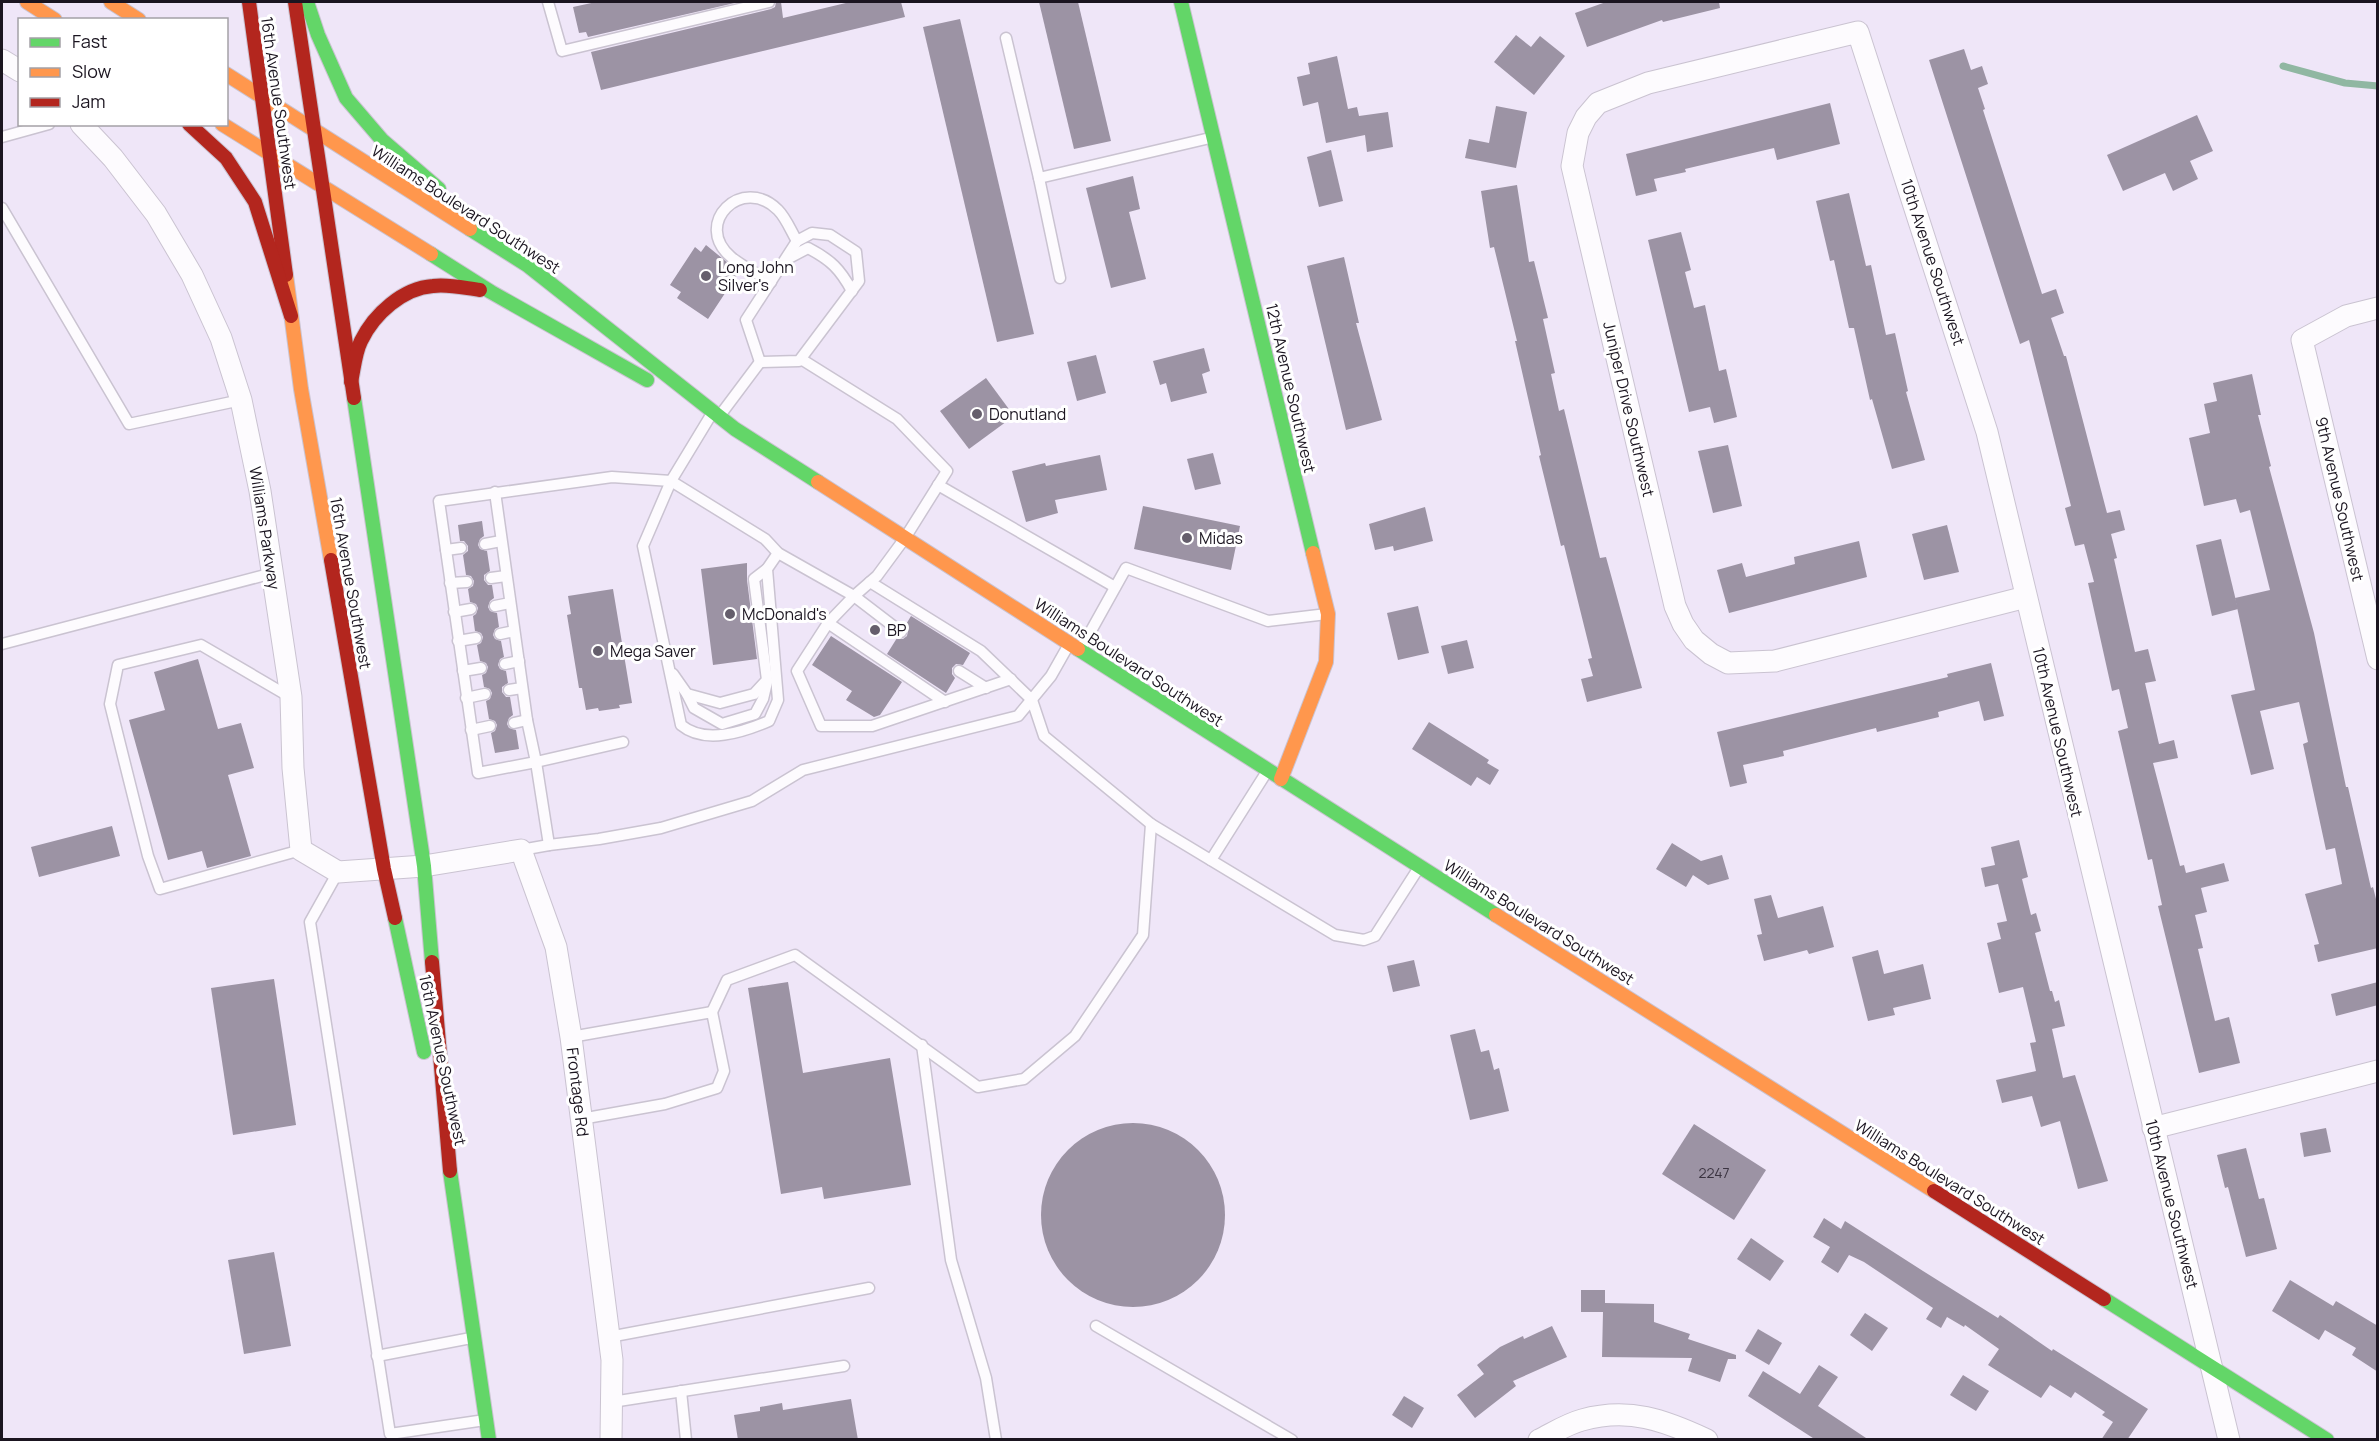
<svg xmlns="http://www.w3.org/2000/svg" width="2379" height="1441" viewBox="0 0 2379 1441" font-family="Manrope,sans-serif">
<rect width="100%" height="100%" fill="#efe6f8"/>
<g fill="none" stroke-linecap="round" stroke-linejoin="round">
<path stroke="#90b7a2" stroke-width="7" d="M 2283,66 L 2345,83 L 2378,86"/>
</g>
<g fill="#9c93a4">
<path d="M 596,2 L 739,2 L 588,37 L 586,32 L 579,33 L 573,7 Z"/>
<path d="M 776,2 L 781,2 L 783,18 L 850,2 L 901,2 L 905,17 L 601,90 L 591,52 L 771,9 L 775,7 Z"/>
<path d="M 1039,2 L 1078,2 L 1111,141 L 1074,149 Z"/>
<path d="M 1606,2 L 1719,2 L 1720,8 L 1663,22 L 1662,20 L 1587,47 L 1575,13 Z"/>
<path d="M 960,19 L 1034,334 L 997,342 L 923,27 Z"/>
<path d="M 1516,35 L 1531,47 L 1540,36 L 1565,56 L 1534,95 L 1494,62 Z"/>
<path d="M 1964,49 L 1971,70 L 1982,66 L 1988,84 L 1978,88 L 1985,109 L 1983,110 L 2042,294 L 2056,289 L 2064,313 L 2051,318 L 2064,356 L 2066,356 L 2107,513 L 2120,510 L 2125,530 L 2111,534 L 2117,558 L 2114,559 L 2135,652 L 2148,649 L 2156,681 L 2145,683 L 2159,744 L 2174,740 L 2178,758 L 2153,763 L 2180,866 L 2184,865 L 2186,873 L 2224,863 L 2229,881 L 2201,888 L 2207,912 L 2195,915 L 2203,948 L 2198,949 L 2215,1021 L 2229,1017 L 2240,1063 L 2199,1073 L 2158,906 L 2162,905 L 2152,859 L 2148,860 L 2118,731 L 2128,728 L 2119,689 L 2112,691 L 2088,583 L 2094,582 L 2084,544 L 2075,546 L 2065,508 L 2071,506 L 2029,340 L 2020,344 L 1929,60 Z"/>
<path d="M 1337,56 L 1348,109 L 1357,107 L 1359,116 L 1388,112 L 1393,147 L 1367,152 L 1365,135 L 1326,143 L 1318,102 L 1303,106 L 1297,77 L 1310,74 L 1308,63 Z"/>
<path d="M 1830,103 L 1840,144 L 1777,160 L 1774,148 L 1685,169 L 1686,172 L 1654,179 L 1657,191 L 1636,196 L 1626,154 Z"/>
<path d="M 1496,106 L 1527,112 L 1516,168 L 1465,158 L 1469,139 L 1489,143 Z"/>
<path d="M 2197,115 L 2213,151 L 2190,161 L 2198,179 L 2173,191 L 2165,173 L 2123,191 L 2107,155 Z"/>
<path d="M 1331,150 L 1343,201 L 1319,207 L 1307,157 Z"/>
<path d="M 1133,176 L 1140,209 L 1129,212 L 1146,279 L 1111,288 L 1086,188 Z"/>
<path d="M 1517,185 L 1529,262 L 1534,261 L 1548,318 L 1543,319 L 1555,373 L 1551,374 L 1559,411 L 1564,409 L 1600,558 L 1606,557 L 1642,688 L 1587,702 L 1581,679 L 1593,676 L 1588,659 L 1592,658 L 1564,545 L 1561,546 L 1539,456 L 1541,455 L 1515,341 L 1517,341 L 1494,247 L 1490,248 L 1481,191 Z"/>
<path d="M 1849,193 L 1866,266 L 1871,265 L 1886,335 L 1895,333 L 1908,391 L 1906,392 L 1925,460 L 1892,469 L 1872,399 L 1870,400 L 1854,328 L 1849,328 L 1834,260 L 1830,261 L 1816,201 Z"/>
<path d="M 1681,232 L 1691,270 L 1685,272 L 1694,308 L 1705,305 L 1719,371 L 1726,369 L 1737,417 L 1714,423 L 1710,407 L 1689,412 L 1648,240 Z"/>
<path d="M 706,245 L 739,272 L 708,319 L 677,298 L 681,292 L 670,285 L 695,247 L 701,252 Z"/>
<path d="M 1344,257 L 1359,323 L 1356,323 L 1382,420 L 1346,430 L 1307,266 Z"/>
<path d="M 1204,348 L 1210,371 L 1202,374 L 1207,393 L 1171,402 L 1166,383 L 1160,385 L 1153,361 Z"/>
<path d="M 1096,355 L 1106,393 L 1077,401 L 1067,362 Z"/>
<path d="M 2252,374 L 2261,415 L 2258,415 L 2271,466 L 2269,467 L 2314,633 L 2346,787 L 2348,787 L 2371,888 L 2373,887 L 2378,907 L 2378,948 L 2318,962 L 2314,945 L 2319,944 L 2305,894 L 2342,884 L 2335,848 L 2326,850 L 2303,744 L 2308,742 L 2299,702 L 2260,711 L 2274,769 L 2251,775 L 2231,695 L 2255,690 L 2235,598 L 2270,590 L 2250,510 L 2240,513 L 2236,499 L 2204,506 L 2189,438 L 2210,433 L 2204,404 L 2217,401 L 2213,383 Z"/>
<path d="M 986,378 L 1014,416 L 969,449 L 940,411 Z"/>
<path d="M 1728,445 L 1742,506 L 1713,513 L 1698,451 Z"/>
<path d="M 1213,453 L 1221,484 L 1195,490 L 1187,459 Z"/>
<path d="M 1100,455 L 1107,490 L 1055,500 L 1058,513 L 1026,522 L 1012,471 L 1045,463 L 1046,466 Z"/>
<path d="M 1143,506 L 1240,526 L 1231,570 L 1134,549 Z"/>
<path d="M 1425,507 L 1433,541 L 1394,551 L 1393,546 L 1375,550 L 1369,524 Z"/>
<path d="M 482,521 L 484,536 L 480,539 L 478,545 L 480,549 L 487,551 L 490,571 L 484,575 L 484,580 L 488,585 L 492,585 L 494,598 L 490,601 L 488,607 L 490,611 L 497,613 L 499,627 L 495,629 L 493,635 L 495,639 L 501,641 L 504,657 L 500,659 L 498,665 L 500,669 L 506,671 L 508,683 L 502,687 L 502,692 L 506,697 L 510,697 L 513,715 L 509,718 L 507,724 L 509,728 L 516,730 L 519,749 L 495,753 L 491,733 L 495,731 L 497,725 L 495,721 L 489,719 L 486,701 L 490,699 L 492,693 L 490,689 L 484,687 L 482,675 L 486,673 L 488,667 L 486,663 L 480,661 L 477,645 L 481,643 L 483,637 L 481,633 L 475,631 L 473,616 L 476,614 L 478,608 L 476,604 L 470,602 L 468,589 L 473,586 L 474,581 L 471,576 L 466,575 L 463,555 L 468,551 L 468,546 L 464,541 L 460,541 L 458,525 Z"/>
<path d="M 1947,525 L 1959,572 L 1924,580 L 1912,534 Z"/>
<path d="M 2221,539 L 2238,609 L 2212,616 L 2196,545 Z"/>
<path d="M 1859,541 L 1867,577 L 1729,613 L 1717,570 L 1742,563 L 1746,577 L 1795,564 L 1794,557 Z"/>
<path d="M 747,563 L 747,580 L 757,659 L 713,665 L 701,569 Z"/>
<path d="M 613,589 L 632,703 L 619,705 L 620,708 L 599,711 L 598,708 L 586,710 L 582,688 L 579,688 L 567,615 L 571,614 L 568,596 Z"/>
<path d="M 1418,606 L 1429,653 L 1398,660 L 1387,613 Z"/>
<path d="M 911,616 L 970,653 L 963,665 L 956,664 L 952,668 L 952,674 L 955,678 L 946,693 L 887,654 L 897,638 L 903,639 L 907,636 L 908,630 L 905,626 Z"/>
<path d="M 831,636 L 902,682 L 880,715 L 874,717 L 846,700 L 852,691 L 812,665 Z"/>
<path d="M 1467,640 L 1474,668 L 1448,674 L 1441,646 Z"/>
<path d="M 198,659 L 218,729 L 241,723 L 254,768 L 228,775 L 251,856 L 207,868 L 202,851 L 168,860 L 129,720 L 165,710 L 154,672 Z"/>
<path d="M 1991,663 L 2004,716 L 1984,721 L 1979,701 L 1938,712 L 1939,717 L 1877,732 L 1876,728 L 1783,751 L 1784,756 L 1743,765 L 1747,783 L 1730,787 L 1717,732 L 1948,677 L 1947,674 Z"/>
<path d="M 1429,722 L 1489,760 L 1487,763 L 1499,770 L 1490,785 L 1477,777 L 1471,786 L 1412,749 Z"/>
<path d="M 112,826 L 120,856 L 39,877 L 31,847 Z"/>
<path d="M 2019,840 L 2028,877 L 2022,879 L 2031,915 L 2036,913 L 2041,931 L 2035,933 L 2050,991 L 2052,991 L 2055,1002 L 2059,1000 L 2065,1026 L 2052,1029 L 2063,1078 L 2075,1075 L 2108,1181 L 2078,1189 L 2060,1121 L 2041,1127 L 2032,1096 L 2002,1103 L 1996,1080 L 2036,1071 L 2030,1043 L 2036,1042 L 2023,987 L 1999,993 L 1987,943 L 2001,939 L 1997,923 L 2007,921 L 1998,884 L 1985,887 L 1981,868 L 1995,865 L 1991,847 Z"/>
<path d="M 1672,843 L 1701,861 L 1722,855 L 1729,879 L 1708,885 L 1693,875 L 1686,887 L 1656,869 Z"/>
<path d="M 1771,895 L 1778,918 L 1823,906 L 1834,947 L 1809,954 L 1807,950 L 1764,961 L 1757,935 L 1762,934 L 1754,899 Z"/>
<path d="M 1878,950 L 1884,974 L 1923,964 L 1931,999 L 1893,1008 L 1895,1015 L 1868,1021 L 1852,957 Z"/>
<path d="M 1414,960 L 1420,986 L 1393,992 L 1387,966 Z"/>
<path d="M 274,979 L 296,1125 L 233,1135 L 211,988 Z"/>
<path d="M 788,982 L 803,1073 L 890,1058 L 911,1185 L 824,1199 L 822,1187 L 781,1194 L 748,988 Z"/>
<path d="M 2378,982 L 2378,1005 L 2336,1016 L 2331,994 Z"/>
<path d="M 1475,1029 L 1481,1052 L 1489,1050 L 1494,1070 L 1499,1068 L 1509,1111 L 1470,1120 L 1450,1035 Z"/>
<circle cx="1133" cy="1215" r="92"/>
<path d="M 1694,1124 L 1766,1170 L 1734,1220 L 1662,1174 Z"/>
<path d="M 2326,1128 L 2331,1152 L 2304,1157 L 2300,1133 Z"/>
<path d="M 2246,1148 L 2259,1199 L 2264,1198 L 2277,1249 L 2246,1257 L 2228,1187 L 2225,1188 L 2217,1155 Z"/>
<path d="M 1824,1218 L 1841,1229 L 1845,1221 L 1923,1271 L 1998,1318 L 2000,1315 L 2052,1351 L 2053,1349 L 2148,1409 L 2127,1440 L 2101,1440 L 2113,1422 L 2102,1415 L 2105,1412 L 2075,1392 L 2071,1398 L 2050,1385 L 2041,1398 L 1988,1365 L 1999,1349 L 1965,1325 L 1964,1327 L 1947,1317 L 1941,1328 L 1926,1319 L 1933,1308 L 1864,1262 L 1849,1255 L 1838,1273 L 1821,1262 L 1830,1247 L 1813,1237 Z"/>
<path d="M 1751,1238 L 1784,1261 L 1770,1281 L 1737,1259 Z"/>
<path d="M 274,1252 L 291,1346 L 244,1354 L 228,1260 Z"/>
<path d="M 2290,1280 L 2333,1306 L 2336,1301 L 2378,1326 L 2378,1372 L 2352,1355 L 2356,1348 L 2325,1330 L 2319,1340 L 2272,1311 Z"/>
<path d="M 1581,1290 L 1605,1290 L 1605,1303 L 1654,1304 L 1654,1322 L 1690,1334 L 1688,1339 L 1736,1355 L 1736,1359 L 1728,1359 L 1720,1382 L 1688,1371 L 1692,1358 L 1602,1357 L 1603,1312 L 1581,1312 Z"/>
<path d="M 1865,1313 L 1888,1328 L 1872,1351 L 1850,1335 Z"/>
<path d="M 1552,1326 L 1567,1357 L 1513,1381 L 1516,1386 L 1475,1418 L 1457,1395 L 1484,1374 L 1477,1365 L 1500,1347 L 1523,1336 L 1524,1339 Z"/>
<path d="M 1758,1329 L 1782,1343 L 1769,1365 L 1745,1351 Z"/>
<path d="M 1819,1365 L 1838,1377 L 1818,1406 L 1869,1440 L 1816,1440 L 1748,1396 L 1763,1371 L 1800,1394 Z"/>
<path d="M 1963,1375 L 1989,1391 L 1976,1411 L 1950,1395 Z"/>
<path d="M 1404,1396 L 1424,1408 L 1412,1428 L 1392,1415 Z"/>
<path d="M 851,1399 L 858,1440 L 738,1440 L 734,1415 L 760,1411 L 760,1407 L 782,1403 L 783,1410 Z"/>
</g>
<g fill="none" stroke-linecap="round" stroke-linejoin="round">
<defs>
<g id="lane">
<path d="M 548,2 L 562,51 L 769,2"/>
<path d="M 1006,38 L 1039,178 L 1210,138"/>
<path d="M 2,137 L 49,124"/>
<path d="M 1039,178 L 1060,278"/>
<path d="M 2,208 L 129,424 L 241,400"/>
<path d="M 812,233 L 830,235 L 856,252 L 859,281 L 799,361 L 760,362 L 746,320 L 797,241 Z"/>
<path d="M 787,259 L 808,248 C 831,260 840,269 852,291"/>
<path d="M 771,282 C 758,274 743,267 731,257 C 692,224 742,174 778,210 C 786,218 791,231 797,241"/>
<path d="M 801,359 L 897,419 L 947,471 L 905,538 L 877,576 L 854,596 L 778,553 L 765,539 L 671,481 L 612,477 L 439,501 L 478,773 L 536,762 L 549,845 L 599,839 L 661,828 L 752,801 L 803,770 L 1018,716 L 1051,676 L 1068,646"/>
<path d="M 721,414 L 760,362"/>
<path d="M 711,415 L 671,481 L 643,546 L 681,725 C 705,745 743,732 769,721 L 778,700 L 767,569 L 778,553"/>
<path d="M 938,485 L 1115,587"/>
<path d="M 495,492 L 527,720 L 536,762 L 623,742"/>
<path d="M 485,544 L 501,541"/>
<path d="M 446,550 L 461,548"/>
<path d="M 491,578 L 506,576"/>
<path d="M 870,582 L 981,651 L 1032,700 L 1044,736 L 1151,824 L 1335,935 L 1364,940 L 1375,936 L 1418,869"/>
<path d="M 450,583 L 467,582"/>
<path d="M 495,606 L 510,603"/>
<path d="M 454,612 L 471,609"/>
<path d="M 828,623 L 945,702"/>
<path d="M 901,632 L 854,596 L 828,623 L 797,671 L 821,726 L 872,726 L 1011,679"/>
<path d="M 500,634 L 514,631"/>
<path d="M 458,641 L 476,638"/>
<path d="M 2,644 L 273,573"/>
<path d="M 1082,647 L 1126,568 L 1268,621 L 1327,614"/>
<path d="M 505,664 L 519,661"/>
<path d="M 463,671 L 481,668"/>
<path d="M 959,671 L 986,688"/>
<path d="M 673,674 L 687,694 L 720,703 L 754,694 L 767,680 L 754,579 L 767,569"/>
<path d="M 509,690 L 522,688"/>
<path d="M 687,694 L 694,708 L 722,724 L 755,714 L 763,699 L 767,682"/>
<path d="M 290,697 L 201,645 L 118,665 L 110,704 L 148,856 L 160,889 L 301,850"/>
<path d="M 466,698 L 485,694"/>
<path d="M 514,723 L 527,720"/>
<path d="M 471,730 L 490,726"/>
<path d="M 521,850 L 549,845"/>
<path d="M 1211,860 L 1266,773"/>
<path d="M 338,872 L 310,922 L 390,1434 L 485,1420"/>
<path d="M 712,1012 L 727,980 L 795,955 L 978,1087 L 1024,1079 L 1075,1036 L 1143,935 L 1151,824"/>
<path d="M 571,1037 L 712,1012 L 724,1071 L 717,1088 L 665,1104 L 581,1119"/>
<path d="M 922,1045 L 951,1260 L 986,1378 L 996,1440"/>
<path d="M 1096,1326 L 1292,1440"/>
<path d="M 609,1337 L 869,1288"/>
<path d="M 377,1356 L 471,1338"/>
<path d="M 681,1391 L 686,1440"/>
<path d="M 612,1402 L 844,1366"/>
</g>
<g id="street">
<path d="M 2,60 L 20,71"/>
<path d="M 81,124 L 113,158 L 156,214 L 192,275 L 221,338 L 241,400 L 260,491 L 291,697 L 293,768 L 301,850 L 338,872 L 424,866 L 521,850 L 556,947 L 571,1037 L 612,1360 L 611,1440"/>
<path d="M 2378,308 L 2346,316 L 2302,340 L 2378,659"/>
<path d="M 2026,597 L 1775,661 L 1728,663 L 1711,654 L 1694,640 L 1683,624 L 1675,606 L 1572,166 L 1578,133 L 1586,117 L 1598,103 L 1648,83 L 1858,32 L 1987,432 L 2229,1440"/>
<path d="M 2153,1128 L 2378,1071"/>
<path d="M 1539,1440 C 1553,1433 1567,1424 1582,1420 C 1629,1407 1664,1420 1707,1440"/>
</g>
<g id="fast">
<path d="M 307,2 L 318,35 L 346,98 L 382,140 L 439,189"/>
<path d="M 1181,2 L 1313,553"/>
<path d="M 470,229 L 527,265 L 735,429 L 818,482"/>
<path d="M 431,254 L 491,292 L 647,380"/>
<path d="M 354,398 L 424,866 L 432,962"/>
<path d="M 1078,649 L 1496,915"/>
<path d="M 395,918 L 424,1052"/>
<path d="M 450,1171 L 489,1440"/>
<path d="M 2104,1299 L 2327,1440"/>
</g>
<g id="slow">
<path d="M 27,2 L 55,20"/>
<path d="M 111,2 L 139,20"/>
<path d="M 226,74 L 470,229"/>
<path d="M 222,124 L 431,254"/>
<path d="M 286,275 L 301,389 L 331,560"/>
<path d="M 818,482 L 1078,649"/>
<path d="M 1281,779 L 1326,662 L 1328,614 L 1313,553"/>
<path d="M 1496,915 L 1934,1191"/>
</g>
<g id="jam">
<path d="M 249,2 L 286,275"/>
<path d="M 295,2 L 354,398"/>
<path d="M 189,124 L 226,158 L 255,202 L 291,316"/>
<path d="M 351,382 C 354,369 355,353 361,341 C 374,314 403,288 433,286 C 449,284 464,288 480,290"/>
<path d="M 331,560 L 384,869 L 395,918"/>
<path d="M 432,962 L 450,1171"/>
<path d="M 1934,1191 L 2104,1299"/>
</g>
</defs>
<use href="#lane" stroke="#cac3d1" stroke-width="13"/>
<use href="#street" stroke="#cac3d1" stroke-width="23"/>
<use href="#fast" stroke="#cac3d1" stroke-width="16"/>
<use href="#slow" stroke="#cac3d1" stroke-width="16"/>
<use href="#jam" stroke="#cac3d1" stroke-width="16"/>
<use href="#lane" stroke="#fdfbfe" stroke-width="10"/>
<use href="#street" stroke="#fdfbfe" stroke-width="21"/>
<use href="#fast" stroke="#63d668" stroke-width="14"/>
<use href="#slow" stroke="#ff974d" stroke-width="14"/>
<use href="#jam" stroke="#b3261e" stroke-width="14"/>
</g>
<g fill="#655e6c" stroke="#fff" stroke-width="2">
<circle cx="706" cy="276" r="6"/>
<circle cx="977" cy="414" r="6"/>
<circle cx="1187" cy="538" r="6"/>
<circle cx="730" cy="614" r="6"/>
<circle cx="875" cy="630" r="6"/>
<circle cx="598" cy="651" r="6"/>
</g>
<g text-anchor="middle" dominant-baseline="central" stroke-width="6" stroke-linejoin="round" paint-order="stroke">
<g font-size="14" fill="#3b3441">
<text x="1714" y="1172">2247</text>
</g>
<g font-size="16" fill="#1b1520" stroke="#fff">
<text transform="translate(279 103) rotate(82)">16th Avenue Southwest</text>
<text transform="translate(466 209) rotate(33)">Williams Boulevard Southwest</text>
<text transform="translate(1933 262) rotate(72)">10th Avenue Southwest</text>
<text transform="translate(1291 388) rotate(77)">12th Avenue Southwest</text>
<text transform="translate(1629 409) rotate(77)">Juniper Drive Southwest</text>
<text transform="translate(2340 499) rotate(77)">9th Avenue Southwest</text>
<text transform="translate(265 528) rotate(81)">Williams Parkway</text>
<text transform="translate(351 583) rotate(80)">16th Avenue Southwest</text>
<text transform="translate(1129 662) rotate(33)">Williams Boulevard Southwest</text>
<text transform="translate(2058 732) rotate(77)">10th Avenue Southwest</text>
<text transform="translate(1539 922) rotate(32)">Williams Boulevard Southwest</text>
<text transform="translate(443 1060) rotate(78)">16th Avenue Southwest</text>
<text transform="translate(578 1092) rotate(83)">Frontage Rd</text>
<text transform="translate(1950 1182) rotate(32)">Williams Boulevard Southwest</text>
<text transform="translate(2172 1204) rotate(76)">10th Avenue Southwest</text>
</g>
<g font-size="16" fill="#1b1520" stroke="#fff" text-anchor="start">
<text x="718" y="267">Long John<tspan x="718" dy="18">Silver's</tspan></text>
<text x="989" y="414">Donutland</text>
<text x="1199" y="538">Midas</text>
<text x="742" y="614">McDonald's</text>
<text x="887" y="630">BP</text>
<text x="610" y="651">Mega Saver</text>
</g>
</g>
<rect width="2379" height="1441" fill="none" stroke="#1b1520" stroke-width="6"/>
<rect x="18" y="18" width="210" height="108" fill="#ffffff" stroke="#a4a1a6" stroke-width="1.5"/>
<rect x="30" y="38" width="30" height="9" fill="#63d668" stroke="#a4a1a6" stroke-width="1.5"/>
<text x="72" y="48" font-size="18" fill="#1b1520">Fast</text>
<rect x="30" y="68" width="30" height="9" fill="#ff974d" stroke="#a4a1a6" stroke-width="1.5"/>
<text x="72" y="78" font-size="18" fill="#1b1520">Slow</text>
<rect x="30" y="98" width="30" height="9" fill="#b3261e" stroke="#a4a1a6" stroke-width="1.5"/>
<text x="72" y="108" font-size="18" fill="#1b1520">Jam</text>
</svg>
